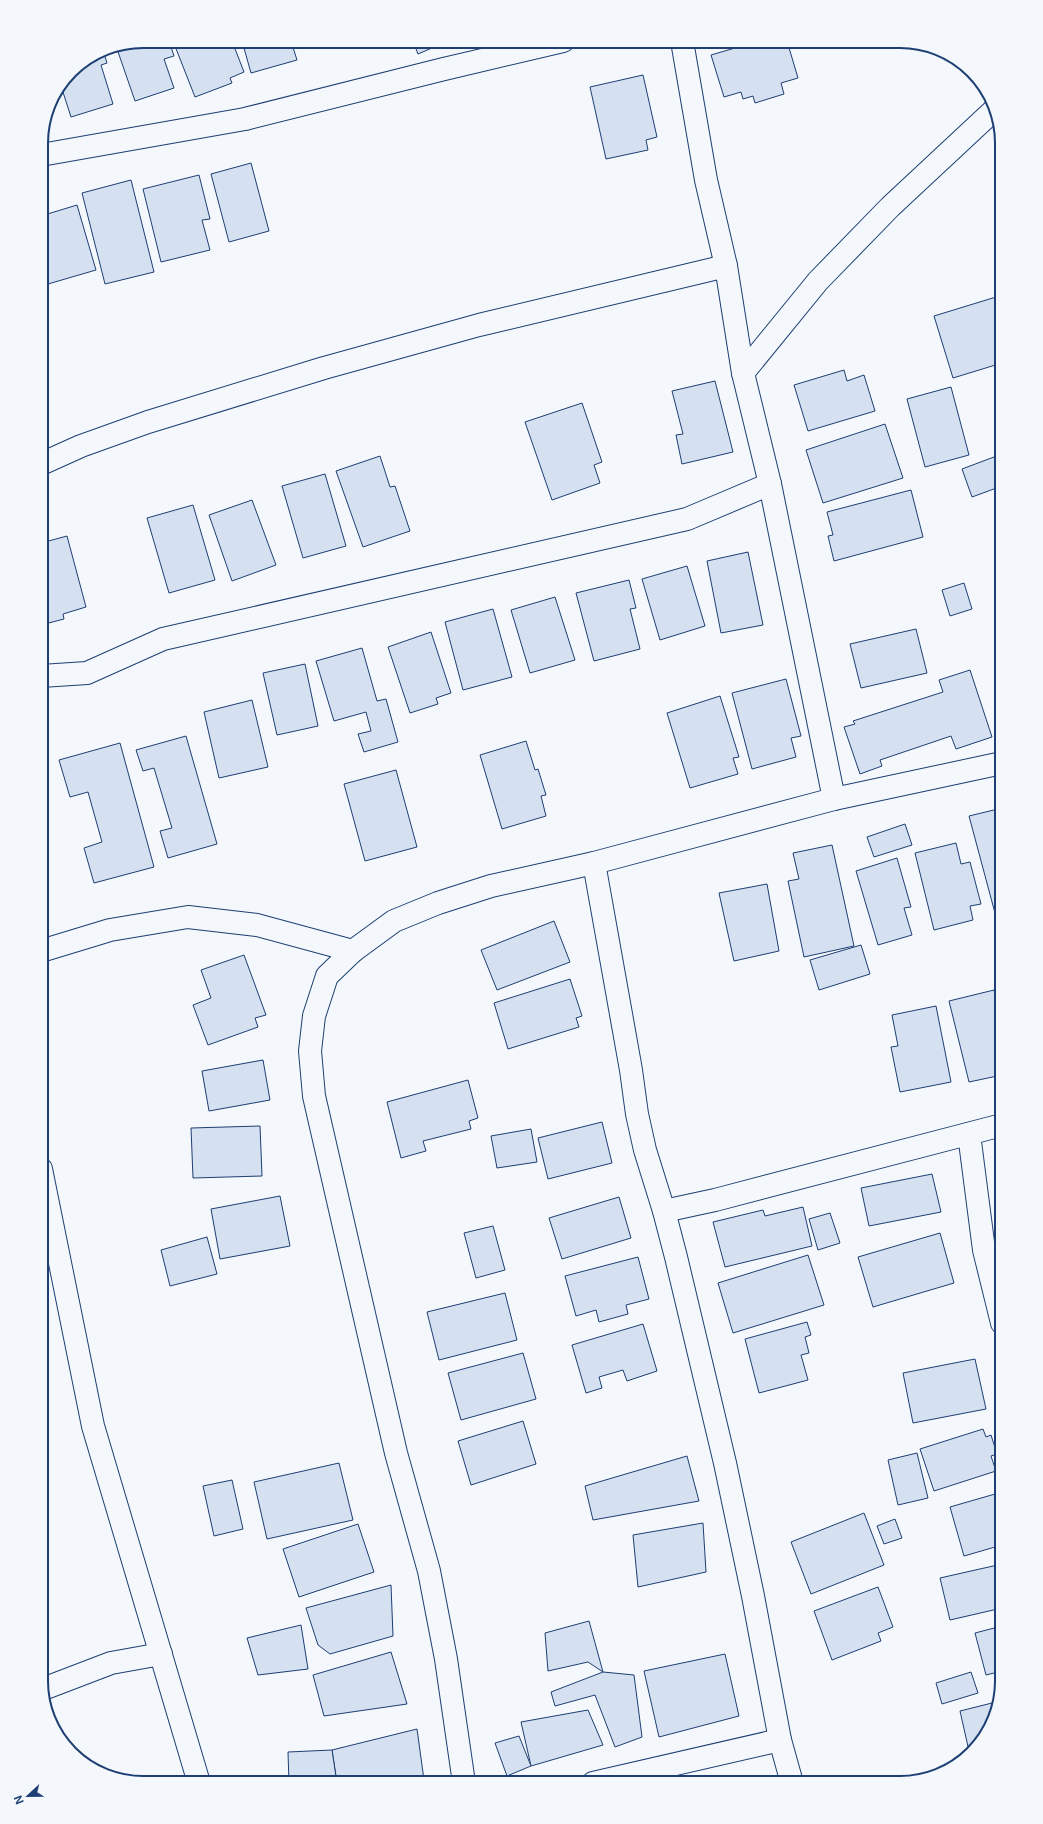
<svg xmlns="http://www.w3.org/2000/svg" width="1043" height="1824" viewBox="0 0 1043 1824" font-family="Inter,sans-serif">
<rect width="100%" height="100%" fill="#f4f7fb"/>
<g fill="#d5e0f0" stroke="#1d3f73">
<path d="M 143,41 L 169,41 L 174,56 L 164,59 L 174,88 L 135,101 L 116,46 Z"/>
<path d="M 173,41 L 232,41 L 244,72 L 230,78 L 232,83 L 195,97 Z"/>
<path d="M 242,41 L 291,41 L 297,60 L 251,73 Z"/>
<path d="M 413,41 L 430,41 L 432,48 L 418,54 Z"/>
<path d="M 712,41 L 731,41 L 713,46 Z"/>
<path d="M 759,41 L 787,41 L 798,78 L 781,83 L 784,94 L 755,103 L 753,96 L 743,99 L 741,92 L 724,97 L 711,55 Z"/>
<path d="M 103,50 L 107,63 L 101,65 L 113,104 L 71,117 L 61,86 L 71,71 Z"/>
<path d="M 643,75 L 657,137 L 646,140 L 648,150 L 606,159 L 590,87 Z"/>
<path d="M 251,163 L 269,231 L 229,242 L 211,174 Z"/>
<path d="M 199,175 L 210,219 L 202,220 L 210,250 L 161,262 L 143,189 Z"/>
<path d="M 131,180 L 154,272 L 105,284 L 82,193 Z"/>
<path d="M 77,205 L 96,270 L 48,284 L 41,259 L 41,216 Z"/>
<path d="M 996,297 L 999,304 L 1002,303 L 1002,363 L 953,378 L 934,316 Z"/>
<path d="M 844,370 L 847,381 L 864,375 L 875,411 L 808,431 L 794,385 Z"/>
<path d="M 715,381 L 733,452 L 682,464 L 676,435 L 683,434 L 672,391 Z"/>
<path d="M 951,387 L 969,455 L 925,467 L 907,399 Z"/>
<path d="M 582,403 L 602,462 L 594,465 L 600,483 L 552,500 L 525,422 Z"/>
<path d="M 885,424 L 903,478 L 823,503 L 806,450 Z"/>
<path d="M 380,456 L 390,487 L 395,486 L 410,531 L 363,547 L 336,471 Z"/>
<path d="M 994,457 L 1002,477 L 1002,486 L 972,497 L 962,469 Z"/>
<path d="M 325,474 L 346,546 L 303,558 L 282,486 Z"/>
<path d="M 911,490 L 923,537 L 834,561 L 828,536 L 833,535 L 827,512 Z"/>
<path d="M 252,500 L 276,565 L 232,581 L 209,515 Z"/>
<path d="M 193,505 L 215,580 L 169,593 L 147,518 Z"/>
<path d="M 67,536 L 86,607 L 63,614 L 64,619 L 41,625 L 41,543 Z"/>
<path d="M 748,552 L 763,625 L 721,633 L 707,561 Z"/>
<path d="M 687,566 L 705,626 L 660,640 L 642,579 Z"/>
<path d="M 629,580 L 636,608 L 630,609 L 640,649 L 594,661 L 576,593 Z"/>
<path d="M 964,583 L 972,609 L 950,616 L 942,590 Z"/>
<path d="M 555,597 L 575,660 L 530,673 L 511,610 Z"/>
<path d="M 493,609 L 512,677 L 463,690 L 445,622 Z"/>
<path d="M 916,629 L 927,673 L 861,688 L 850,644 Z"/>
<path d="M 431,632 L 451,693 L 436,698 L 438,704 L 410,713 L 388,647 Z"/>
<path d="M 362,648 L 377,701 L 386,699 L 398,742 L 364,752 L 358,734 L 371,731 L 366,712 L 334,721 L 316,661 Z"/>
<path d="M 305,664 L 318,726 L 277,735 L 263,673 Z"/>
<path d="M 970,670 L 992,737 L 956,749 L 951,736 L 880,760 L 882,766 L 860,774 L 844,727 L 855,724 L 853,721 L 943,692 L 939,680 Z"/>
<path d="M 786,679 L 801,736 L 791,738 L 796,757 L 752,769 L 732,693 Z"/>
<path d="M 720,696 L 739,757 L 733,758 L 738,774 L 690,788 L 667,713 Z"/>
<path d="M 252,700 L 268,767 L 219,778 L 204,712 Z"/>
<path d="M 186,736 L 217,844 L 168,858 L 160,831 L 172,828 L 154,768 L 143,771 L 136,750 Z"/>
<path d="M 526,741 L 535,770 L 538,769 L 546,795 L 541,796 L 546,816 L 502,829 L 480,755 Z"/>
<path d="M 120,743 L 154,867 L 94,883 L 84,848 L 102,842 L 88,792 L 70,797 L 59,760 Z"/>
<path d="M 396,770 L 417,847 L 365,861 L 344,784 Z"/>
<path d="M 1002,808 L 1002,927 L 999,928 L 969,816 Z"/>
<path d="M 905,824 L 912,845 L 874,857 L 867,837 Z"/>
<path d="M 956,843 L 961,864 L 970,862 L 981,904 L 970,906 L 973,920 L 934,930 L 915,853 Z"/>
<path d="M 832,845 L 854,946 L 804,957 L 788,881 L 799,879 L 793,853 Z"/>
<path d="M 897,858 L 911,907 L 904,908 L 912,935 L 878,945 L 856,871 Z"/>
<path d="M 767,884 L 779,951 L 734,961 L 719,893 Z"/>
<path d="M 554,921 L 570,962 L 497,990 L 481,950 Z"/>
<path d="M 861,945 L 870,974 L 819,990 L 810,960 Z"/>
<path d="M 244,955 L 266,1015 L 255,1018 L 258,1027 L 208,1045 L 193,1005 L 211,998 L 201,970 Z"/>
<path d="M 570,979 L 582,1016 L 576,1018 L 579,1027 L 508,1049 L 494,1003 Z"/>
<path d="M 994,990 L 1002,1025 L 1002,1075 L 969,1082 L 949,1001 Z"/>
<path d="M 936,1006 L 951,1082 L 900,1092 L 891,1047 L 898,1046 L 892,1015 Z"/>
<path d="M 263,1060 L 270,1100 L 209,1111 L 202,1071 Z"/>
<path d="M 468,1080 L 478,1118 L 469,1121 L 471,1129 L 423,1141 L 426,1151 L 401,1158 L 387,1102 Z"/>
<path d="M 602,1122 L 612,1163 L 548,1179 L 538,1138 Z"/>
<path d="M 260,1126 L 262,1176 L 193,1178 L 191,1128 Z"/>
<path d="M 531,1129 L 537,1162 L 497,1168 L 491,1136 Z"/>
<path d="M 932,1174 L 941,1212 L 869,1226 L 861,1188 Z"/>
<path d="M 280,1196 L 290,1246 L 220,1259 L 211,1209 Z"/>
<path d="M 619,1197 L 631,1238 L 562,1259 L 549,1218 Z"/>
<path d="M 803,1207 L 812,1246 L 725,1267 L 713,1222 L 763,1210 L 765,1216 Z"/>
<path d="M 830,1213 L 840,1243 L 818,1250 L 809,1219 Z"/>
<path d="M 493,1226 L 505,1270 L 476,1278 L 464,1233 Z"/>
<path d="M 940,1233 L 954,1283 L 873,1307 L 858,1257 Z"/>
<path d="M 207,1237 L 217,1274 L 170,1286 L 161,1250 Z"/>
<path d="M 808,1255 L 824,1305 L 733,1333 L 718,1283 Z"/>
<path d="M 638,1257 L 649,1299 L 626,1305 L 628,1314 L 599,1322 L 596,1310 L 576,1316 L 565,1276 Z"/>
<path d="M 505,1293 L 517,1340 L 439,1360 L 427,1312 Z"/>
<path d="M 807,1322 L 811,1335 L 805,1337 L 809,1353 L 801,1355 L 808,1380 L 759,1393 L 745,1339 Z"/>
<path d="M 643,1324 L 657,1371 L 627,1381 L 623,1370 L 599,1377 L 602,1388 L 586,1393 L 572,1345 Z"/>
<path d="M 523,1353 L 536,1399 L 461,1420 L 448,1373 Z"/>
<path d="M 975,1359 L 986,1409 L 913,1423 L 903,1373 Z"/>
<path d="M 523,1421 L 536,1464 L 471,1485 L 458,1441 Z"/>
<path d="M 983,1429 L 986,1437 L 991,1435 L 997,1454 L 991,1456 L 996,1471 L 934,1491 L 920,1449 Z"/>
<path d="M 917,1453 L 928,1498 L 898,1505 L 888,1460 Z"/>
<path d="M 687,1456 L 699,1501 L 593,1520 L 585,1486 Z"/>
<path d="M 339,1463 L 353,1520 L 267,1539 L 254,1482 Z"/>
<path d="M 232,1480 L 243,1529 L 214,1536 L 203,1486 Z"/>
<path d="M 1002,1492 L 1002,1515 L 995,1517 L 1002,1545 L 964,1556 L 950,1507 Z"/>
<path d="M 864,1513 L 884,1565 L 811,1594 L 791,1542 Z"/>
<path d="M 895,1519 L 902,1538 L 884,1544 L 877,1526 Z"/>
<path d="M 703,1523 L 706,1572 L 638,1587 L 633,1535 Z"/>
<path d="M 358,1524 L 374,1572 L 299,1597 L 283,1549 Z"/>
<path d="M 1002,1564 L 1002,1608 L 950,1620 L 940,1578 Z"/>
<path d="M 391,1585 L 393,1636 L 330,1654 L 318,1645 L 306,1608 Z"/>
<path d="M 878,1587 L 893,1627 L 878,1633 L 881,1641 L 832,1660 L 814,1611 Z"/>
<path d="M 589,1621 L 603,1672 L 588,1662 L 548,1671 L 545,1633 Z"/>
<path d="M 301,1625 L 308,1669 L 258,1675 L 247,1638 Z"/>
<path d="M 1002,1626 L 1002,1671 L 986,1675 L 975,1633 Z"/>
<path d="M 391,1652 L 407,1704 L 324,1716 L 313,1675 Z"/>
<path d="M 725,1654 L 739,1716 L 659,1737 L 644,1671 Z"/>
<path d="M 603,1672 L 634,1675 L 642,1737 L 615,1747 L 595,1695 L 555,1706 L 551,1692 Z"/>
<path d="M 971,1672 L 978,1693 L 942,1704 L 936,1683 Z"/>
<path d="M 996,1702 L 985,1738 L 969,1751 L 960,1711 Z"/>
<path d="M 588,1710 L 603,1745 L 531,1766 L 521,1722 Z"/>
<path d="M 417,1729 L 424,1780 L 398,1783 L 337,1783 L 332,1750 Z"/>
<path d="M 519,1736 L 531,1766 L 507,1776 L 495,1743 Z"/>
<path d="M 332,1750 L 337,1783 L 289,1783 L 288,1752 Z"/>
</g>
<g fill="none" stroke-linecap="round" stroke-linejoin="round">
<defs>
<g id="minor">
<path d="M 682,41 L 706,180 L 726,266 L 743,373 L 770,484 L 834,799"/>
<path d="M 41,155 L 245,119 L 444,69 L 563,41"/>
<path d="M 743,373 L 818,281 L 890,207 L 994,110"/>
<path d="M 41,464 L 81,446 L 148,422 L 324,368 L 479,325 L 726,266"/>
<path d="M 41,676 L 87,673 L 163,639 L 687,519 L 770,484"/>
<path d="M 594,863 L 631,1070 L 637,1114 L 645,1150 L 664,1211 L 676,1257 L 725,1463 L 753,1596 L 780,1740 L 792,1783"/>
<path d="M 41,951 L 110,930 L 188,917 L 257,925 L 353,951"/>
<path d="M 969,1134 L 984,1250 L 1002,1323"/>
<path d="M 41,1169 L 93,1426 L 199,1783"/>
<path d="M 664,1211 L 715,1200 L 1002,1125"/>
<path d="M 43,1689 L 111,1663 L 161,1654"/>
<path d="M 464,1783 L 446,1659 L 429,1571 L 396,1453 L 314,1096 L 310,1051 L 314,1016 L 327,976 L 353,951 L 394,921 L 438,903 L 491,886 L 594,863 L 834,799 L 1002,763"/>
<path d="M 593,1783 L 780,1740"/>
</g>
</defs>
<use href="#minor" stroke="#1d3f73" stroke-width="24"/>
<use href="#minor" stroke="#f4f7fb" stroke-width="22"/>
</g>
<path d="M0 0H1043V1824H0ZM143 48H900A95 95 0 0 1 995 143V1681A95 95 0 0 1 900 1776H143A95 95 0 0 1 48 1681V143A95 95 0 0 1 143 48Z" fill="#f4f7fb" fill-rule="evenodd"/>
<path fill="none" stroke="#1d3f73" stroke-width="2" d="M143 48H900A95 95 0 0 1 995 143V1681A95 95 0 0 1 900 1776H143A95 95 0 0 1 48 1681V143A95 95 0 0 1 143 48Z"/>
<g transform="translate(28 1796) rotate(248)" stroke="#f4f7fb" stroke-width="3" paint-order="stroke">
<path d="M0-3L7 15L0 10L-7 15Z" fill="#1d3f73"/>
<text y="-6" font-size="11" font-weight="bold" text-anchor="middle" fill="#1d3f73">N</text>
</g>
</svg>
